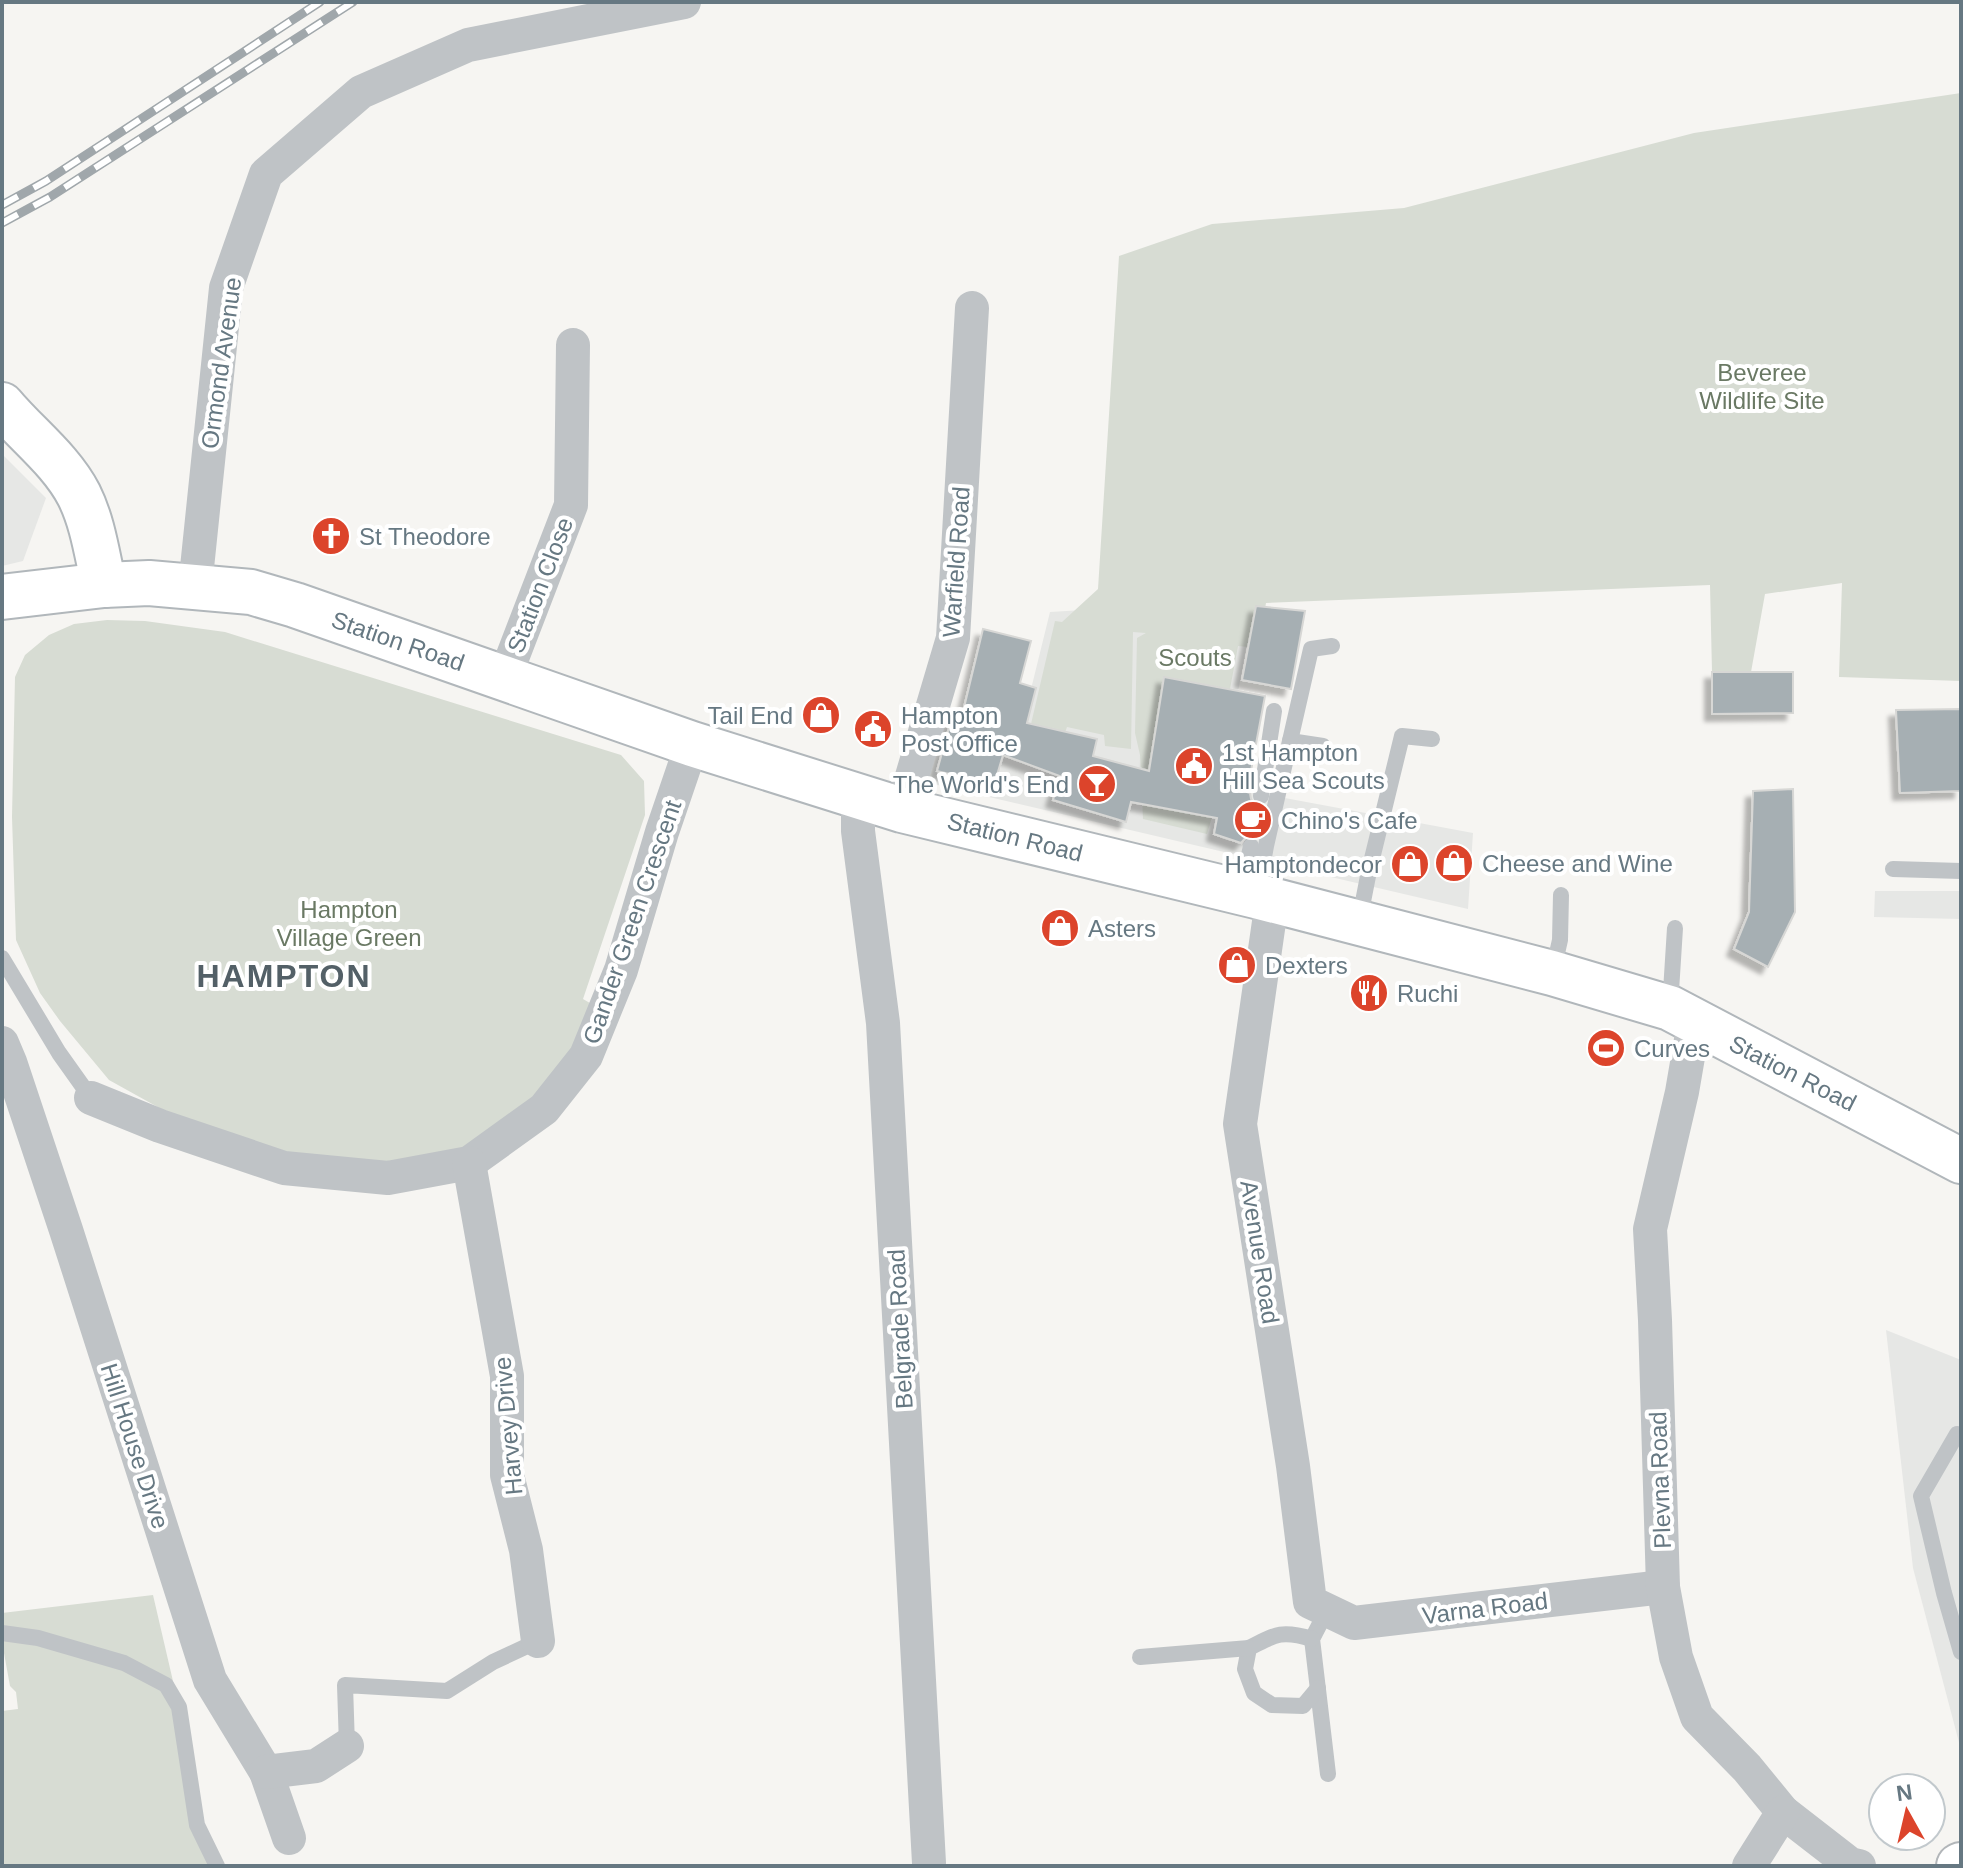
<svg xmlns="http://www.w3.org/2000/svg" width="1963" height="1868" viewBox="0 0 1963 1868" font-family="Arial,sans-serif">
<defs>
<filter id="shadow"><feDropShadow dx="-7" dy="7" stdDeviation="2" flood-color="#0004"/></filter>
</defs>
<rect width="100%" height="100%" fill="#f6f5f2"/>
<g fill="#e6e7e5">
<path d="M 2,454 L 46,498 L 23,561 L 2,566 Z"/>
<path d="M 1181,604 L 1254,604 L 1221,786 L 1473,833 L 1468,909 L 925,782 L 941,723 L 1018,742 L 1050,612 Z"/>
<path d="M 1875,891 L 1961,891 L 1961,919 L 1874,917 Z"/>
<path d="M 1886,1330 L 1961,1360 L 1961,1750 L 1913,1568 Z"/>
</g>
<g fill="#d7dcd3">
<path d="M 1961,93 L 1961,681 L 1839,677 L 1842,583 L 1765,594 L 1751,672 L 1712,672 L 1710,585 L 1266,603 L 1258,648 L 1238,646 L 1230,689 L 1165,677 L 1212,817 L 1207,834 L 1143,819 L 1140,755 L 1135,733 L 1137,638 L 1146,633 L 1133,632 L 1131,749 L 1105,746 L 1104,735 L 1067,727 L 1055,762 L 1024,754 L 1055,621 L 1062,622 L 1098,589 L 1119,256 L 1212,224 L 1404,208 L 1694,133 Z"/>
<path d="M 107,620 L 145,621 L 225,632 L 621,755 L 644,781 L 645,815 L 583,999 L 595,1006 L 574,1053 L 538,1102 L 486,1143 L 388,1168 L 301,1160 L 181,1120 L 109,1080 L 60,1021 L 40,993 L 16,940 L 12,817 L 15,677 L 25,655 L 49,635 L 74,624 Z"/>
<path d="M 153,1595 L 179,1707 L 197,1825 L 217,1866 L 2,1866 L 2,1711 L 18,1709 L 16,1692 L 10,1686 L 2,1642 L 2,1613 Z"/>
</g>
<g fill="#a6afb3" stroke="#d7d7d5" stroke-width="2" filter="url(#shadow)">
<path d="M 1256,606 L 1305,611 L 1291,689 L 1242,680 Z"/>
<path d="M 983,629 L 1031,641 L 1020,683 L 1036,688 L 1027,723 L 1097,739 L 1093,756 L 1149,771 L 1164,677 L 1265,696 L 1247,792 L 1250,793 L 1251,799 L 1254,804 L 1264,806 L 1257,837 L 1247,836 L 1241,843 L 1214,834 L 1217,818 L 1131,802 L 1126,822 L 1053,800 L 1060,776 L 1003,755 L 994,785 L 937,771 L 953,713 L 962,716 Z"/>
<path d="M 1712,672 L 1793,672 L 1793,713 L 1712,714 Z"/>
<path d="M 1961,709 L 1961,791 L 1900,793 L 1896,710 Z"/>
<path d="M 1793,789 L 1795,912 L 1768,967 L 1734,949 L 1749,912 L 1753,791 Z"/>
</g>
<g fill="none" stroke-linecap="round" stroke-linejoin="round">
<defs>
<g id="secondary">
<path d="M 2,405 C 27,435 61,460 79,495 C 93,523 97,555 104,585"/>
<path d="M 2,597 L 104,585 L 149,583 L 251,592 L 295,605 L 692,744 L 902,810 L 1256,896 L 1552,973 L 1670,1008 L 1961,1161"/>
</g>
<path id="highway" d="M 1959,1866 L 1961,1865"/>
</defs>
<use href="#secondary" stroke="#b1b7bb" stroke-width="48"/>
<use href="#highway" stroke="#b2b6b9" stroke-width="48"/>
<g stroke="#bfc3c6" stroke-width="16">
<path d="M 1290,741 L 1323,746"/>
<path d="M 1261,796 L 1274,711"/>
<path d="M 1893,869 L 1961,871"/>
<path d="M 1241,892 L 1251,846"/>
<path d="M 1257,895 L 1266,846 L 1311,649 L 1332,646"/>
<path d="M 1359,922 L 1369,871 L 1402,736 L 1432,739"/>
<path d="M 2,958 L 59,1053 L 91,1098"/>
<path d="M 1553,971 L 1560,940 L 1561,895"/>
<path d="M 1670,1007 L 1675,928"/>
<path d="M 1957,1434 L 1921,1496 L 1944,1593 L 1961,1652"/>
<path d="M 1327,1610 L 1312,1639 L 1328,1774"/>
<path d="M 2,1633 L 38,1638 L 124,1663 L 166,1685 L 179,1707 L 197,1825 L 217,1866"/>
<path d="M 1312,1639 C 1282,1630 1276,1634 1249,1648 L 1245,1669 L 1254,1693 L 1272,1705 L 1303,1706 L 1318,1688"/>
<path d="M 1140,1657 L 1249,1648"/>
<path d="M 347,1746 L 345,1685 L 447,1691 L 493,1662 L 538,1641"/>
</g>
<g stroke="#bfc3c6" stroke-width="34">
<path d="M 195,587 L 226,288 L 266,174 L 361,92 L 468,45 L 684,2"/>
<path d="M 504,679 L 571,505 L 573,345"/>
<path d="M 858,796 L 858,831 L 883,1023 L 929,1863"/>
<path d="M 902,810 L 953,638 L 972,308"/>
<path d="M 1272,901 L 1240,1124 L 1293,1466 L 1310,1602 L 1354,1623 L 1663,1587"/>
<path d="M 1694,1022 L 1682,1092 L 1650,1229 L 1655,1320 L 1663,1587 L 1676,1657 L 1697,1717 L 1747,1768 L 1783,1812 L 1850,1864 L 1859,1866"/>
<path d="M 2,1043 L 10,1062 L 66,1230 L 210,1680 L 266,1772 L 289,1838"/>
<path d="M 91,1098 L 160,1126 L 284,1168 L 388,1178 L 469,1163 L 544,1109 L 586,1056 L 621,970 L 662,832 L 692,744"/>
<path d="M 469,1163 L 507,1376 L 507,1475 L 526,1550 L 538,1641"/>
<path d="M 266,1772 L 316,1766 L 347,1746"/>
<path d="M 1749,1866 L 1783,1812"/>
</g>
<use href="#secondary" stroke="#fff" stroke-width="44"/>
<use href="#highway" stroke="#fff" stroke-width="44"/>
<defs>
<g id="rail">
<path d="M 2,205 L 46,181 L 320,2"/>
<path d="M 2,223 L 50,197 L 353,2"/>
</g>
</defs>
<use href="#rail" stroke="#a0a7ab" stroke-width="9"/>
<use href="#rail" stroke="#fff" stroke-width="6" stroke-dasharray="18" stroke-linecap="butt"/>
</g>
<defs>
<symbol id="church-disc" viewBox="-11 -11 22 22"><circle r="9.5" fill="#dc442b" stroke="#fff"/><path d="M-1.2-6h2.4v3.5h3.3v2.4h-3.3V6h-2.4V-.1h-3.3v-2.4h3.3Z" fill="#fff"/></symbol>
<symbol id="shop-disc" viewBox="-11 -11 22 22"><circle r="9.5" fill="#dc442b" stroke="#fff"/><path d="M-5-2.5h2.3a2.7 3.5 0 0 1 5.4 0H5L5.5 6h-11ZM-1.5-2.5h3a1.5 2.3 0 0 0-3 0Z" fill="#fff"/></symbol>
<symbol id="civic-disc" viewBox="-11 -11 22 22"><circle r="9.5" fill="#dc442b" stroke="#fff"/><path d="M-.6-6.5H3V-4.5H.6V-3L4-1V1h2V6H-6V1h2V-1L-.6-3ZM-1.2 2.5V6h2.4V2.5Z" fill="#fff"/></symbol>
<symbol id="bar-disc" viewBox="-11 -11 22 22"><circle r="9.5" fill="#dc442b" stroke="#fff"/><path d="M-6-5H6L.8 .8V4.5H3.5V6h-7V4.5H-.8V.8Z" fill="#fff"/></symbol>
<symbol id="cafe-disc" viewBox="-11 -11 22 22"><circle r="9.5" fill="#dc442b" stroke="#fff"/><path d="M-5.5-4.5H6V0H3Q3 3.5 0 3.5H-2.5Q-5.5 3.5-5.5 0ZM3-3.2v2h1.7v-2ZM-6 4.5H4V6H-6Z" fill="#fff"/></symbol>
<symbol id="restaurant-disc" viewBox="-11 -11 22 22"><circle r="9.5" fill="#dc442b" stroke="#fff"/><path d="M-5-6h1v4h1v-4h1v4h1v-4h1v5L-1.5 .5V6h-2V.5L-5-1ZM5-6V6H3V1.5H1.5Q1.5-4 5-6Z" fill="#fff"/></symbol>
<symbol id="stadium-disc" viewBox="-11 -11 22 22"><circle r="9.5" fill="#dc442b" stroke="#fff"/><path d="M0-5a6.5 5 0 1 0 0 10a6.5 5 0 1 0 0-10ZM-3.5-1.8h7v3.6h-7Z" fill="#fff"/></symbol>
</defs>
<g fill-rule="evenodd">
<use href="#church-disc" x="309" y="514" width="44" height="44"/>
<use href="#shop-disc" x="799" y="693" width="44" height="44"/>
<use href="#civic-disc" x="851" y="707" width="44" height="44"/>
<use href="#civic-disc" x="1172" y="744" width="44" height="44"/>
<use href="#bar-disc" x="1075" y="762" width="44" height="44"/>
<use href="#cafe-disc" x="1231" y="798" width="44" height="44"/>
<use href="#shop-disc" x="1432" y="841" width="44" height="44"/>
<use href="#shop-disc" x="1388" y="842" width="44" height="44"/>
<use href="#shop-disc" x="1038" y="906" width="44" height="44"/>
<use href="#shop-disc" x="1215" y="943" width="44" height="44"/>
<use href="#restaurant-disc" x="1347" y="971" width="44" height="44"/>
<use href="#stadium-disc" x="1584" y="1026" width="44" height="44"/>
</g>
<g text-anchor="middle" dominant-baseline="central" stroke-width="8" stroke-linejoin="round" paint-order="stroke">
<g font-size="24" fill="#667882" stroke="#fff">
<text transform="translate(221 363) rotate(-82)">Ormond Avenue</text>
<text transform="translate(956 562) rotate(-86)">Warfield Road</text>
<text transform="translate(540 585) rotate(-69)">Station Close</text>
<text transform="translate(398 641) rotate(19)">Station Road</text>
<text transform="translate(1015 837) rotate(14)">Station Road</text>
<text transform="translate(632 922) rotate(-71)">Gander Green Crescent</text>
<text transform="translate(1793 1073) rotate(27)">Station Road</text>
<text transform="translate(1260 1252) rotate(81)">Avenue Road</text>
<text transform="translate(900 1329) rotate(-93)">Belgrade Road</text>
<text transform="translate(508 1426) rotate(-95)">Harvey Drive</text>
<text transform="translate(135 1446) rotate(72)">Hill House Drive</text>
<text transform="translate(1660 1480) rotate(-92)">Plevna Road</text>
<text transform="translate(1485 1608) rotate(-7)">Varna Road</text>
</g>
<g font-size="24" fill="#6a7964" stroke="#fff">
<text x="1762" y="372">Beveree<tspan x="1762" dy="28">Wildlife Site</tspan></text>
<text x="1195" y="657">Scouts</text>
<text x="349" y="909">Hampton<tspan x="349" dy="28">Village Green</tspan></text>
</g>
<g font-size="24" fill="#667882" stroke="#fff" text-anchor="start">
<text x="359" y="536">St Theodore</text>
<text x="793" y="715" text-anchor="end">Tail End</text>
<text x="901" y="715">Hampton<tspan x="901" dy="28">Post Office</tspan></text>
<text x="1222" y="752">1st Hampton<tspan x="1222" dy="28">Hill Sea Scouts</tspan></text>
<text x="1069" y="784" text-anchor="end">The World's End</text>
<text x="1281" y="820">Chino's Cafe</text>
<text x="1482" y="863">Cheese and Wine</text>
<text x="1382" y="864" text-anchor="end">Hamptondecor</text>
<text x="1088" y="928">Asters</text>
<text x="1265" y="965">Dexters</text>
<text x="1397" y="993">Ruchi</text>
<text x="1634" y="1048">Curves</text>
</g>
<g font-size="32" font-weight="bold" letter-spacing="2" fill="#536067" stroke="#fff">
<text x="284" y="976">HAMPTON</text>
</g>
</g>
<rect width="1963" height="1868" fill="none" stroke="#667882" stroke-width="8"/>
<g transform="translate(1907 1812) rotate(352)"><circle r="38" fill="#ffffff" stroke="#c2c9cd" stroke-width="2"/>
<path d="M0-6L14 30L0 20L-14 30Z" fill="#dc442b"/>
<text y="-12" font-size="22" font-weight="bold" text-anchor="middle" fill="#667882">N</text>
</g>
</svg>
